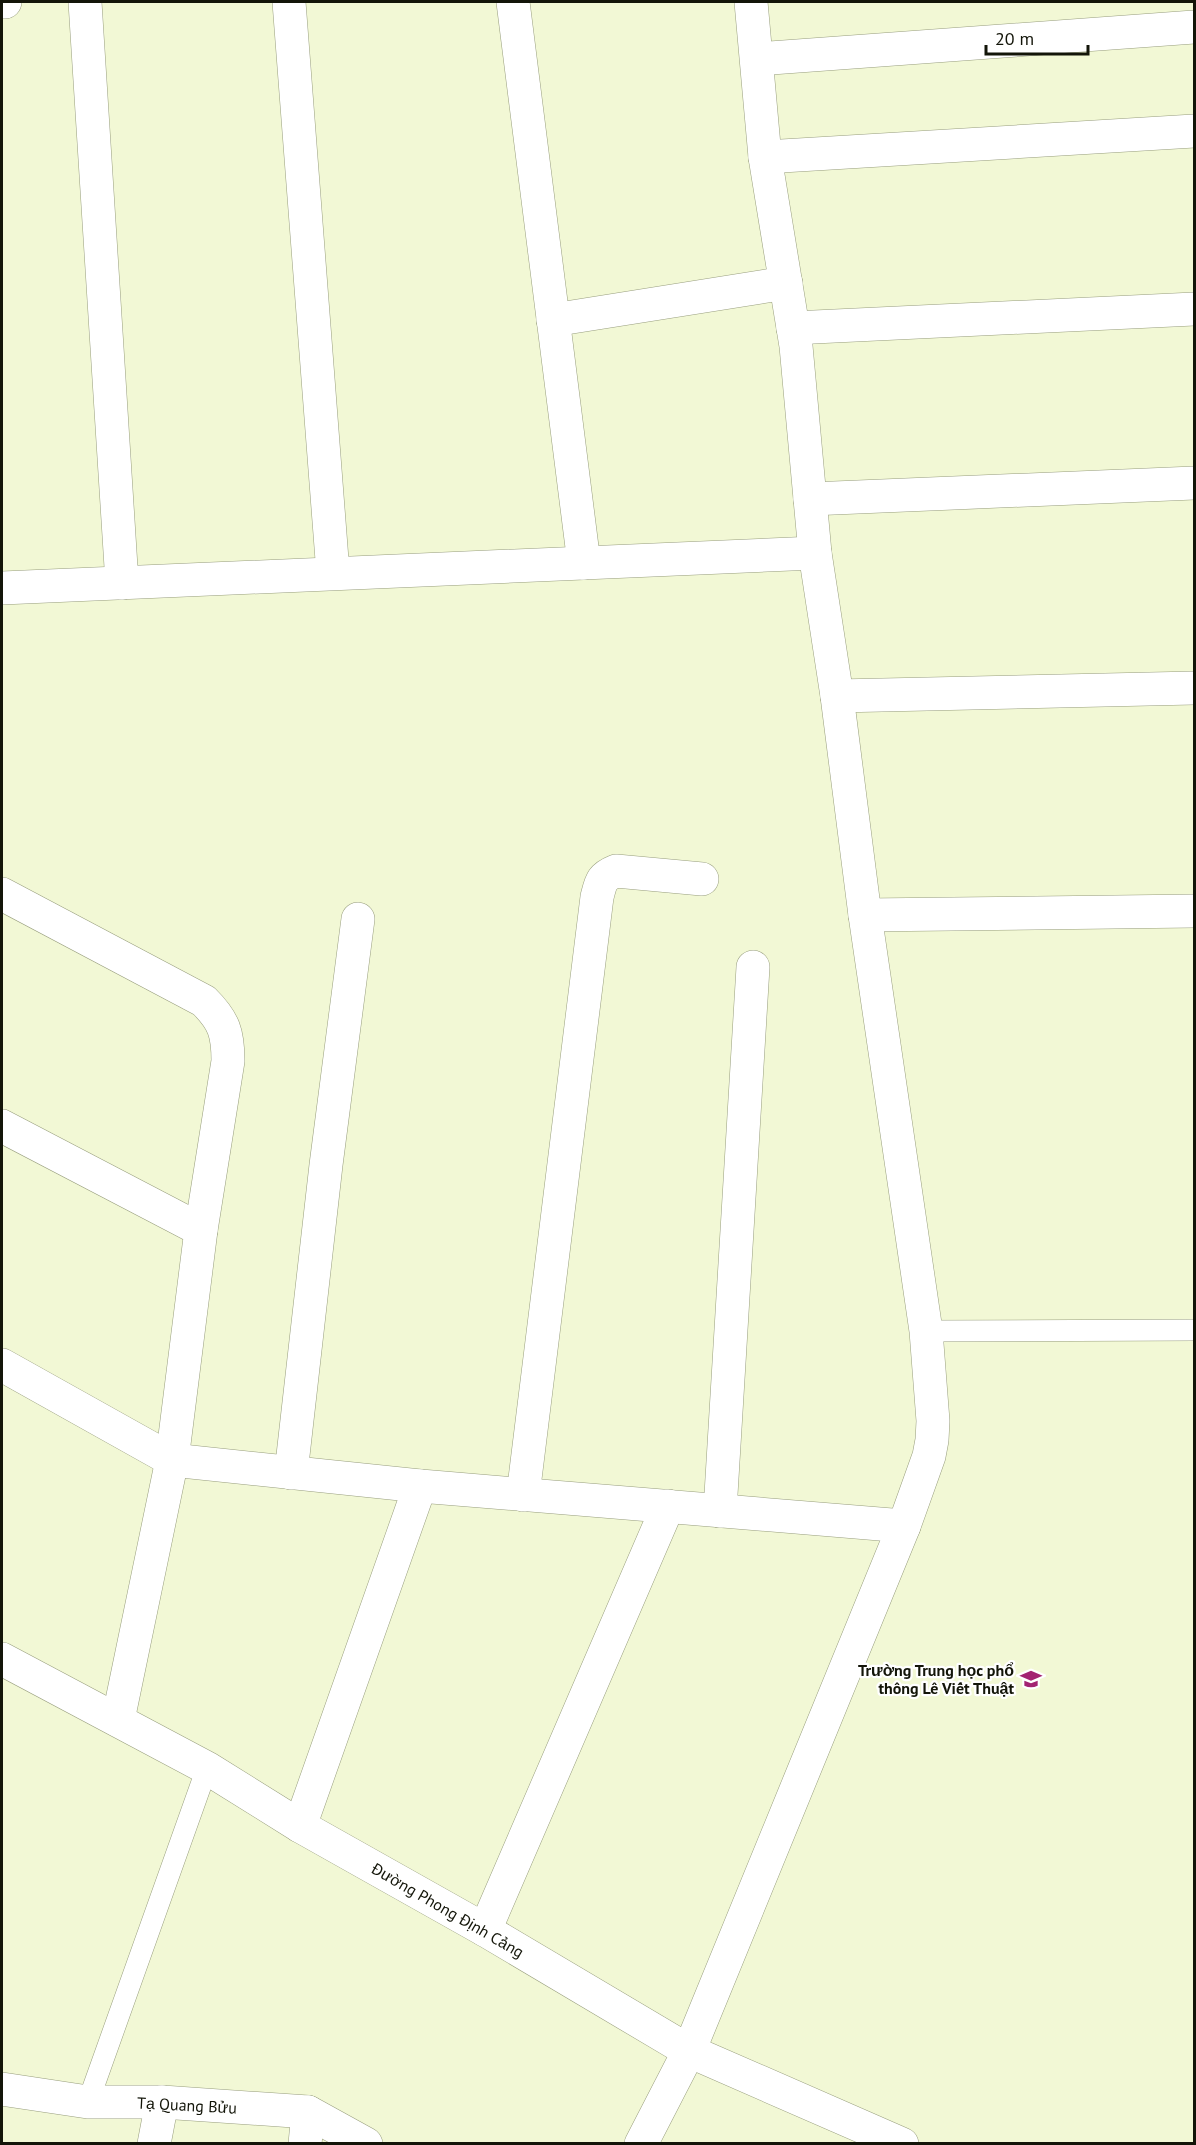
<svg xmlns="http://www.w3.org/2000/svg" width="1196" height="2145" viewBox="0 0 1196 2145" font-family="'PT Sans',sans-serif">
<rect width="100%" height="100%" fill="#f2f8d5"/>
<g fill="none" stroke-linecap="round" stroke-linejoin="round">
<defs>
<g id="service">
<path d="M 926,1331 L 1194,1330"/>
<path d="M 88,2102 L 207,1768"/>
</g>
<g id="minor">
<path d="M 2,2 L 5,2"/>
<path d="M 85,2 L 122,583"/>
<path d="M 289,2 L 333,573"/>
<path d="M 513,2 L 584,563"/>
<path d="M 757,59 L 1194,27"/>
<path d="M 765,157 L 1194,131"/>
<path d="M 553,320 L 786,283"/>
<path d="M 793,328 L 1194,309"/>
<path d="M 810,499 L 1194,483"/>
<path d="M 2,588 L 815,553"/>
<path d="M 837,696 L 1194,688"/>
<path d="M 2,894 L 204,1001 C 224,1021 228,1033 228,1061 L 201,1230 L 172,1460 L 118,1720"/>
<path d="M 865,915 L 1194,911"/>
<path d="M 2,1126 L 201,1230"/>
<path d="M 2,1365 L 172,1460 L 420,1486 L 904,1526"/>
<path d="M 291,1473 L 326,1165 L 358,919"/>
<path d="M 523,1495 L 597,897 C 601,882 601,877 616,871 L 702,879"/>
<path d="M 720,1511 L 753,967"/>
<path d="M 300,1826 L 420,1486"/>
<path d="M 485,1930 L 668,1506"/>
<path d="M 2,2089 L 88,2102 L 162,2102 L 308,2112 L 366,2144"/>
<path d="M 154,2144 L 162,2102"/>
<path d="M 305,2144 L 308,2112"/>
<path d="M 641,2144 L 689,2051 L 904,1526 L 929,1456 L 932,1440 L 933,1421 L 926,1331 L 865,915 L 837,696 L 815,553 L 796,346 L 765,157 L 751,2"/>
</g>
<path id="tertiary" d="M 2,1659 L 207,1768 L 300,1826 L 485,1930 L 689,2051 L 902,2144"/>
</defs>
<use href="#service" stroke="#989e7e" stroke-width="22"/>
<use href="#minor" stroke="#989e7e" stroke-width="34"/>
<use href="#tertiary" stroke="#989e7e" stroke-width="34"/>
<use href="#service" stroke="#fff" stroke-width="21"/>
<use href="#minor" stroke="#fff" stroke-width="33"/>
<use href="#tertiary" stroke="#fff" stroke-width="33"/>
</g>
<defs>
<symbol id="school-bare" viewBox="-9 -9 18 18"><path d="M0-5L7-2L0 1L-7-2ZM-4 1L0 2.5L4 1V4Q0 6-4 4Z" fill="#a32272" stroke="#fff" stroke-width="2.5" paint-order="stroke"/></symbol>
</defs>
<g fill-rule="evenodd">
<use href="#school-bare" x="1016" y="1664" width="30" height="30"/>
</g>
<g text-anchor="middle" dominant-baseline="central" stroke-width="4.5" stroke-linejoin="round" paint-order="stroke">
<g font-size="16" font-weight="bold" fill="#131509" stroke="#fff" text-anchor="end">
<text x="1014" y="1670">Trường Trung học phổ<tspan x="1014" dy="18">thông Lê Viết Thuật</tspan></text>
</g>
<g font-size="16" fill="#131509" stroke="#fff">
<text transform="translate(448 1910) rotate(30)">Đường Phong Định Cảng</text>
<text transform="translate(187 2105) rotate(3)">Tạ Quang Bửu</text>
</g>
</g>
<rect width="1196" height="2145" fill="none" stroke="#131509" stroke-width="6"/>
<path d="M986 45v9h102v-9" fill="none" stroke="#131509" stroke-width="3"/>
<text x="995" y="45" font-size="18" fill="#131509" stroke="#ffffff" stroke-width="4.5" paint-order="stroke">20 m</text>
</svg>
